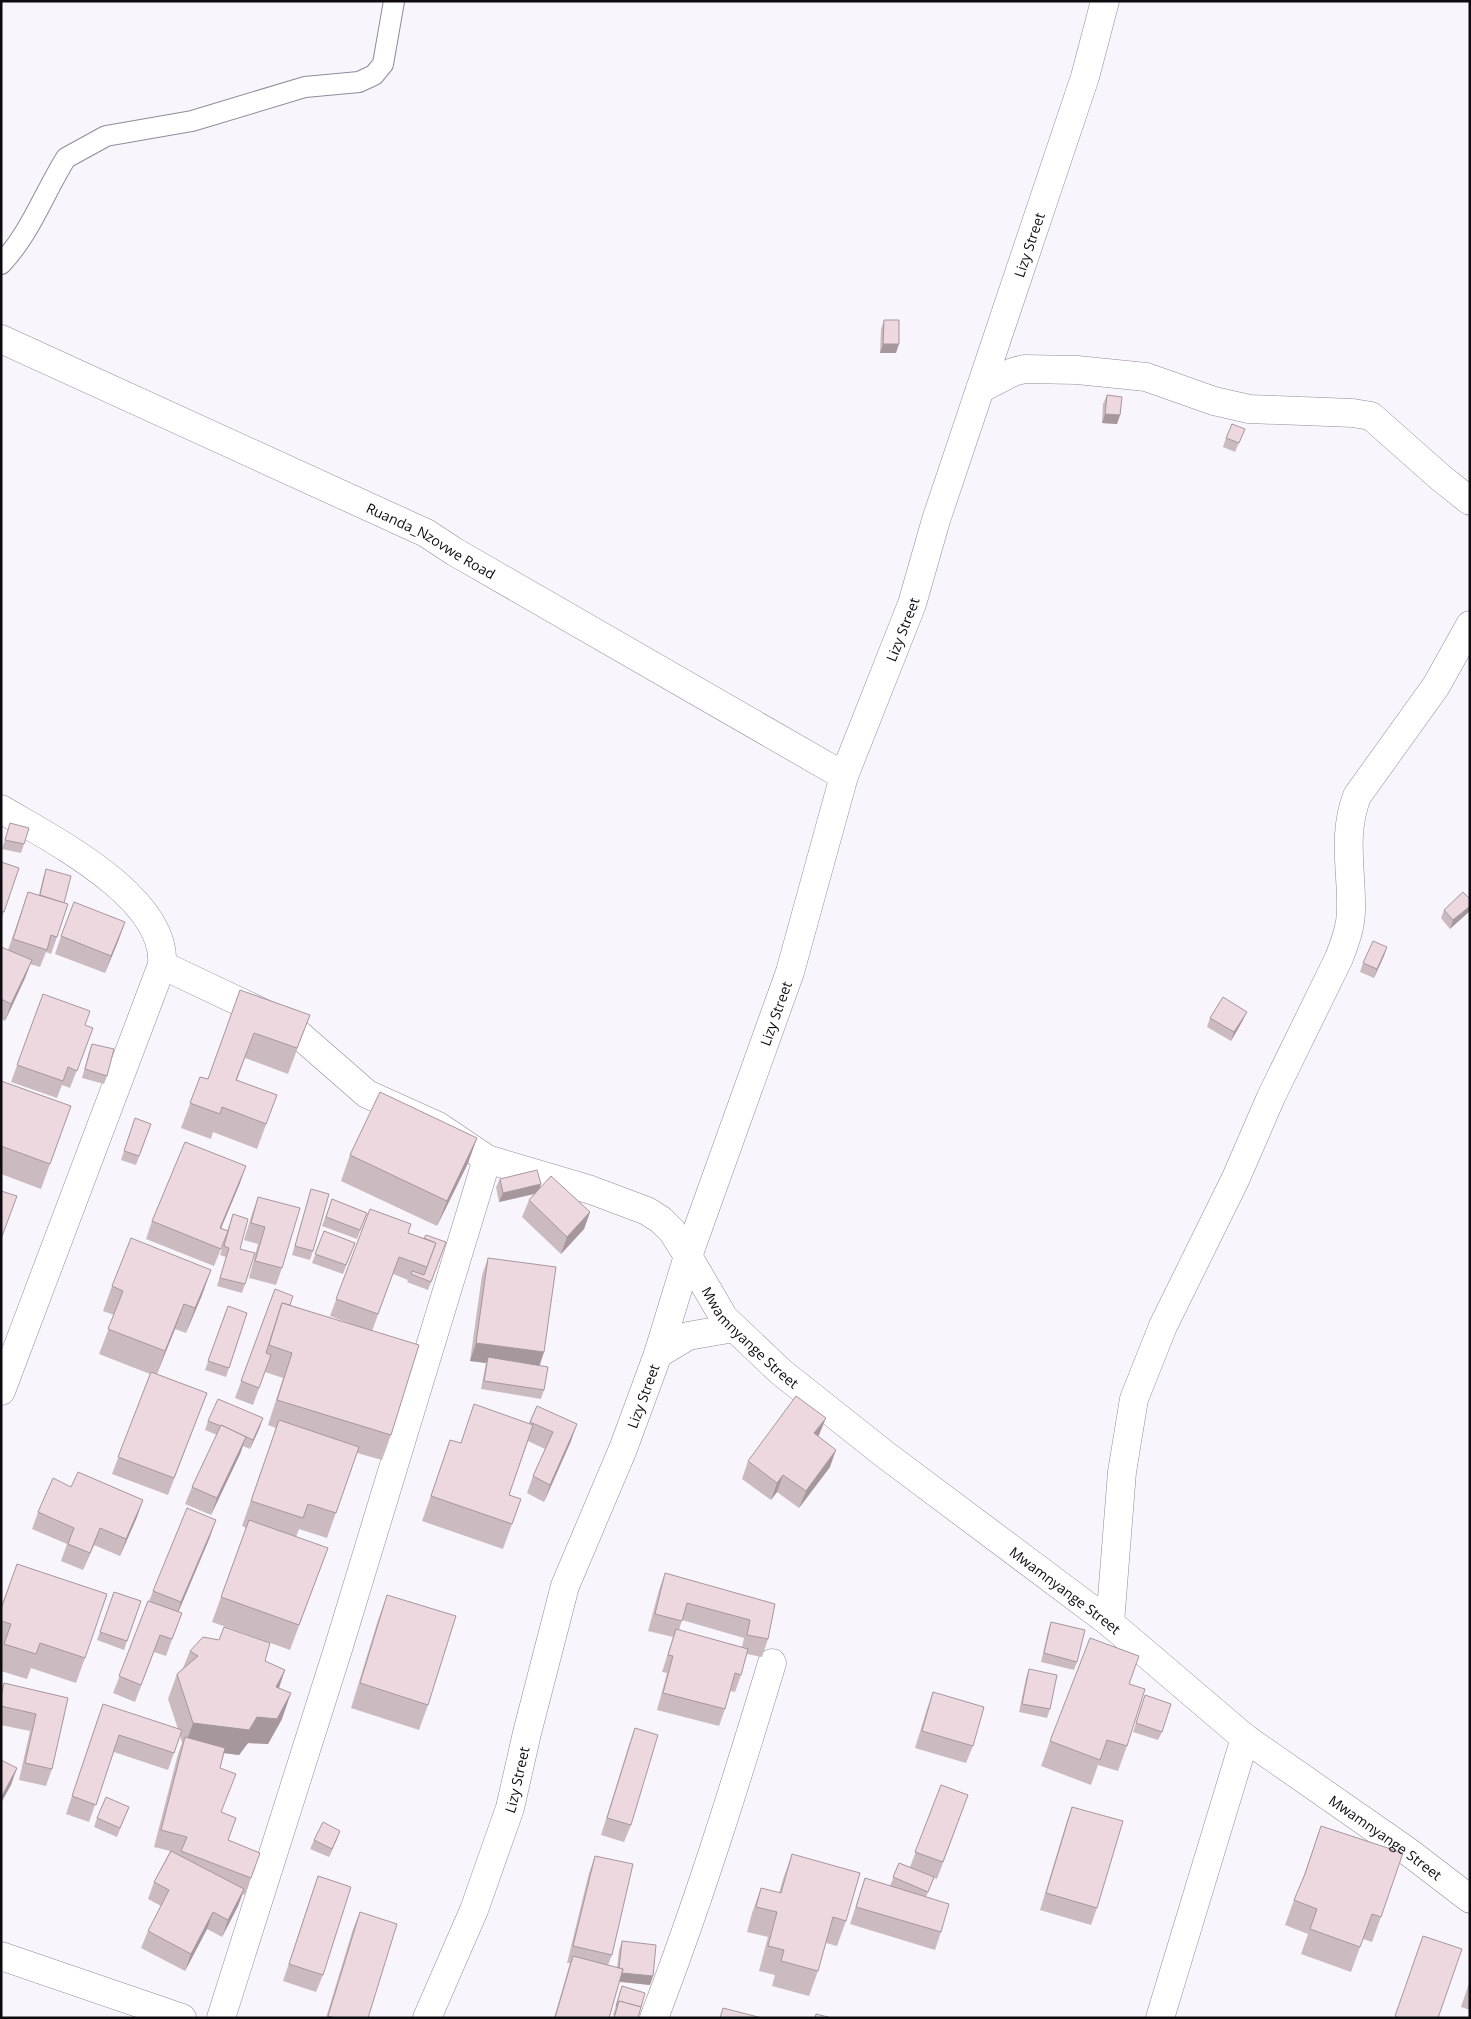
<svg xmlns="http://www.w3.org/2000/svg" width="1471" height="2019" viewBox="0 0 1471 2019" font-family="'Open Sans',sans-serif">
<rect width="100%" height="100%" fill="#f9f5fd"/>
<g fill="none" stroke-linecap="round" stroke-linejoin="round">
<defs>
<path id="lane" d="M 1,264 C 30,234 44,193 66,158 L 106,136 L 192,121 L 305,87 L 359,82 L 374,75 L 383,64 L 394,1"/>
<g id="street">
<path id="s1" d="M 1,339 L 426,533 L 455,552 L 844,776"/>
<path d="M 980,389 L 1013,372 L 1024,369 L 1077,370 L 1146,377 L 1214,401 L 1249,409 L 1353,413 L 1371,416 L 1441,478 L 1470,501"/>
<path d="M 1,809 C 51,839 168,897 162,965 L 1,1391"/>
<path id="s2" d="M 162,965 L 280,1021 L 296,1032 L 367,1094 L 438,1126 L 487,1159 L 591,1190 L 647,1211 L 661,1220 L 672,1231 L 688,1256 L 724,1318 L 781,1372 L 883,1453 L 1110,1623 L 1245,1738 L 1410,1853 L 1470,1899"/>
<path d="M 658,1354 L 688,1336 L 734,1328"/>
<path d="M 1110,1623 L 1122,1472 L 1134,1399 L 1163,1326 L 1235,1180 L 1271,1097 L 1339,958 C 1345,942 1351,927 1351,910 C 1352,870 1342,836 1357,796 L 1436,686 L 1470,625"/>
<path d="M 1,1956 L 182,2018"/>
<path d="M 221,2018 L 339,1646 L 487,1159"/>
<path id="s3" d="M 427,2018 L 474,1910 L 510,1808 L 527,1733 L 565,1586 L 623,1449 L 658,1354 L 688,1256 L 790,972 L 844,776 L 912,604 L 936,520 L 1085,77 L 1105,1"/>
<path d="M 654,2018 C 699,1901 736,1782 772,1663"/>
<path d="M 1160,2018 L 1245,1738"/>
</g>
</defs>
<use href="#lane" stroke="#928a9b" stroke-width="22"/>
<use href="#street" stroke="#928a9b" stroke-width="29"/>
<use href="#lane" stroke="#fff" stroke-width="20"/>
<use href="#street" stroke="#fff" stroke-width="28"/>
</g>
<g fill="#ccbac1" fill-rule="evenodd">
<path d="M 884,320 L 896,353 L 880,353 L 881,329 Z"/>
<path d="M 1107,395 L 1120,415 L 1117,424 L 1102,423 L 1103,404 Z"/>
<path d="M 1226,438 L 1241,438 L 1235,452 L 1223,447 Z"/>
<path d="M 10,823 L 24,844 L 21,853 L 2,849 Z"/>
<path d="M 1,862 L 19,868 L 1,920 Z"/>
<path d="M 46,869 L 57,937 L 51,954 L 46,952 L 40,967 L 30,964 L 25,978 L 5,1021 L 1,1019 L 1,947 L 8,950 L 28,892 L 39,895 L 43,878 Z"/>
<path d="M 1470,899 L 1450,929 L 1441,918 L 1444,910 Z"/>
<path d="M 61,936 L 119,939 L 105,973 L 55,954 Z"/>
<path d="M 1387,947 L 1374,978 L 1360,972 L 1363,963 Z"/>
<path d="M 240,990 L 310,1015 L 288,1074 L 245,1058 L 237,1080 L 277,1095 L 257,1149 L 213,1132 L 211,1139 L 181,1128 L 200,1077 L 208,1079 Z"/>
<path d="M 43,994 L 85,1025 L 93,1028 L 70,1088 L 62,1085 L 57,1098 L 11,1082 Z"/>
<path d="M 1210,1018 L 1243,1020 L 1231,1041 L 1207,1027 Z"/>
<path d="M 92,1044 L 107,1076 L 104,1084 L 82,1078 L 89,1052 Z"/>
<path d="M 1,1081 L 71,1106 L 41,1189 L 1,1174 Z"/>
<path d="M 135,1118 L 151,1124 L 136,1165 L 121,1160 Z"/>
<path d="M 477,1138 L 468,1163 L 437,1226 L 341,1181 L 350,1155 Z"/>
<path d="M 500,1179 L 541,1184 L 540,1188 L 590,1212 L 584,1229 L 561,1254 L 522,1217 L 529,1200 L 534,1194 L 499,1202 L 496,1187 Z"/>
<path d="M 240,1183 L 221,1228 L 227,1231 L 233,1214 L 240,1249 L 245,1284 L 242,1293 L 217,1286 L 226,1257 L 220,1255 L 225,1239 L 214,1266 L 146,1239 L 152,1221 Z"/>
<path d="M 311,1189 L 313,1251 L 310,1260 L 292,1255 Z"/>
<path d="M 258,1197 L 282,1268 L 276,1285 L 249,1278 L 258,1244 L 244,1240 L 252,1214 Z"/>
<path d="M 332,1199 L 367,1213 L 357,1239 L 322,1226 Z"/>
<path d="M 370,1209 L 408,1233 L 424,1238 L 446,1242 L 428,1290 L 407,1282 L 408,1280 L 393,1274 L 372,1331 L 391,1435 L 382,1460 L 357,1453 L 327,1538 L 299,1529 L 296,1537 L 328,1548 L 290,1650 L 212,1622 L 246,1528 L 242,1526 L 276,1428 L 268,1425 L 283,1378 L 265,1372 L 253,1405 L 235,1398 L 275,1289 L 290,1305 L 359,1327 L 330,1316 Z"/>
<path d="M 324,1231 L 355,1243 L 343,1274 L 312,1263 Z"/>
<path d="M 488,1258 L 544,1352 L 540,1365 L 544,1390 L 541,1399 L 481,1389 L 486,1363 L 470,1361 L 482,1275 Z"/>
<path d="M 211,1270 L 202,1295 L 186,1333 L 175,1329 L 157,1374 L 207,1393 L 168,1495 L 112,1474 L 150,1374 L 99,1354 L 114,1315 L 103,1311 L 112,1286 Z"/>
<path d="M 228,1306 L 247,1313 L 226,1377 L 205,1370 Z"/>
<path d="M 537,1406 L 571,1441 L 544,1502 L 527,1493 L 533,1476 L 545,1449 L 528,1441 L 509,1495 L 521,1499 L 503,1549 L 422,1521 L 450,1440 L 460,1443 L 529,1423 Z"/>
<path d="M 208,1421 L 260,1427 L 250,1449 L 243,1446 L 240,1454 L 211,1515 L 185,1504 L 192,1487 L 217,1435 L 205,1430 Z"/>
<path d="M 819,1435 L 818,1436 L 830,1467 L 799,1508 L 777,1492 L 771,1500 L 742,1479 L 748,1461 Z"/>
<path d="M 38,1512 L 137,1517 L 120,1556 L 94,1545 L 83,1570 L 61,1561 L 67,1544 L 32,1529 Z"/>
<path d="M 210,1537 L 178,1612 L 182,1613 L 166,1656 L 154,1652 L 135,1702 L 113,1693 L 153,1591 Z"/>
<path d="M 17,1564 L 85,1658 L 76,1683 L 31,1668 L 27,1679 L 1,1671 L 1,1607 Z"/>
<path d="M 665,1573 L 775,1604 L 768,1639 L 762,1657 L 747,1654 L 741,1675 L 735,1692 L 730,1691 L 725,1709 L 719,1726 L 657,1710 L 667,1673 L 662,1672 L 673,1637 L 648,1631 L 659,1590 ZM 682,1620 L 744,1638 L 742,1647 L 679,1630 Z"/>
<path d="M 114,1592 L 141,1601 L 124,1650 L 97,1640 Z"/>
<path d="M 387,1595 L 428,1705 L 419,1730 L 351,1708 L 378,1620 Z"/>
<path d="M 1051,1622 L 1077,1662 L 1074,1670 L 1041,1662 L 1048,1631 Z"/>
<path d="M 190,1651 L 265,1661 L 285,1670 L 279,1689 L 282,1719 L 268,1744 L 248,1743 L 239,1755 L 224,1753 L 220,1768 L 221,1813 L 228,1840 L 260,1853 L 245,1895 L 243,1894 L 238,1906 L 222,1937 L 207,1929 L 185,1971 L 141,1948 L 148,1931 L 161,1906 L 148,1899 L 154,1882 L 170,1851 L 154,1847 L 178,1754 L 182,1743 L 180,1735 L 168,1770 L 114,1752 L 89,1822 L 66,1814 L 97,1721 L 178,1729 L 168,1699 L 177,1674 L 183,1668 Z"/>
<path d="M 1029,1669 L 1050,1709 L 1047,1718 L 1019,1712 L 1026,1678 Z"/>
<path d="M 4,1683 L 68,1698 L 52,1769 L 46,1786 L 19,1780 L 30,1731 L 1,1725 L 1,1692 Z"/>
<path d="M 1129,1684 L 1127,1746 L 1118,1771 L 1098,1765 L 1091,1785 L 1041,1766 L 1050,1741 Z"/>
<path d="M 933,1692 L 973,1746 L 966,1763 L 915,1748 L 927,1709 Z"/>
<path d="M 1142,1704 L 1162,1732 L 1158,1740 L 1133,1732 Z"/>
<path d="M 635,1728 L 631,1825 L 624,1842 L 601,1835 L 629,1745 Z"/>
<path d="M 941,1785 L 968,1795 L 937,1879 L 934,1878 L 926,1897 L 941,1932 L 935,1950 L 850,1924 L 865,1878 L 890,1886 L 899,1863 L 910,1867 Z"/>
<path d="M 129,1807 L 117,1837 L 94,1827 L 97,1818 Z"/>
<path d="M 1072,1807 L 1097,1908 L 1091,1925 L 1040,1910 L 1066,1824 Z"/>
<path d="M 1321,1826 L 1381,1917 L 1372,1942 L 1363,1939 L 1351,1972 L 1301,1954 L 1308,1934 L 1285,1925 L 1294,1900 L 1302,1881 Z"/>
<path d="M 340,1831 L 329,1857 L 310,1849 L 314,1840 Z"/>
<path d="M 792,1854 L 846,1921 L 837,1946 L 826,1943 L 818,1971 L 809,1996 L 772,1986 L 775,1975 L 759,1971 L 768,1937 L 747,1932 L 752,1913 L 761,1888 L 779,1893 L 783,1879 Z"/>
<path d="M 595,1856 L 612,1955 L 608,1965 L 617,1968 L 619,1950 L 622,1941 L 650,1985 L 619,1982 L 609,2018 L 554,2018 L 570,1963 L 567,1963 L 589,1873 Z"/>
<path d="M 318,1876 L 323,1975 L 316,1992 L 283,1981 Z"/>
<path d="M 360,1912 L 368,2018 L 326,2018 L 353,1929 Z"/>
<path d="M 1470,1980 L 1470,2010 L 1461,2007 Z"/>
<path d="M 622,1986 L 638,2018 L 613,2018 L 614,2015 L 613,2015 Z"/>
</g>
<g fill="#a6979d">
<path d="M 883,344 L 899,344 L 896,353 L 880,353 Z"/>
<path d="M 1105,414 L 1120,415 L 1117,424 L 1102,423 Z"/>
<path d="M 1470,906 L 1470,911 L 1450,929 L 1453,920 Z"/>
<path d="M 125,922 L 119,939 L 105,973 L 111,956 Z"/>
<path d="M 1387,947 L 1384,956 L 1374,978 L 1377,969 Z"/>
<path d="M 32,960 L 25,978 L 5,1021 L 11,1004 Z"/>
<path d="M 1247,1012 L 1243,1020 L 1231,1041 L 1234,1032 Z"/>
<path d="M 477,1138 L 468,1163 L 437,1226 L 447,1201 Z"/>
<path d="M 246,1166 L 240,1183 L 214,1245 L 220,1228 Z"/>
<path d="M 541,1184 L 538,1193 L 499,1202 L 503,1193 Z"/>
<path d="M 590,1212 L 584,1229 L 561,1254 L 567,1237 Z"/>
<path d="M 211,1270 L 202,1295 L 186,1333 L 195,1308 Z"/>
<path d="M 184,1304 L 175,1329 L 156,1376 L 165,1351 Z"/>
<path d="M 476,1343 L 544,1352 L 538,1369 L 488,1357 L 486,1363 L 470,1361 Z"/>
<path d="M 263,1418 L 260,1427 L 250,1449 L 253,1440 Z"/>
<path d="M 826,1418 L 819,1435 L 807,1450 L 814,1433 Z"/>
<path d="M 577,1424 L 571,1441 L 544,1502 L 550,1485 Z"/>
<path d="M 246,1437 L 240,1454 L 211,1515 L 217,1498 Z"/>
<path d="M 836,1450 L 830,1467 L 799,1508 L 806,1491 Z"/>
<path d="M 783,1475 L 777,1492 L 771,1500 L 777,1483 Z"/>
<path d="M 143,1500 L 137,1517 L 120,1556 L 126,1539 Z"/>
<path d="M 216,1520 L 210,1537 L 175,1620 L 181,1602 Z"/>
<path d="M 100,1528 L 94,1545 L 83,1570 L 90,1553 Z"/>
<path d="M 285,1670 L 276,1695 L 276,1687 Z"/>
<path d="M 291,1693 L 282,1719 L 268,1744 L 248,1743 L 239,1755 L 184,1748 L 193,1723 L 257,1717 Z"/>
<path d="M 17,1768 L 11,1785 L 1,1803 L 2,1796 Z"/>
<path d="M 340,1831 L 337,1839 L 329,1857 L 332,1849 Z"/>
<path d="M 244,1889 L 238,1906 L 222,1937 L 228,1920 Z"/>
<path d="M 213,1912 L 207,1929 L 185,1971 L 191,1954 Z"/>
<path d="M 618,1973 L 653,1976 L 650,1985 L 615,1981 Z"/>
</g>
<g fill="#edd8e0" stroke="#a6979d">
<path d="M 884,320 L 899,320 L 899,344 L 883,344 Z"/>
<path d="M 1107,395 L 1122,397 L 1120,415 L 1105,414 Z"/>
<path d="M 1232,424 L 1245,429 L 1239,443 L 1226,438 Z"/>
<path d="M 10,823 L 29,828 L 24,844 L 5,840 Z"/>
<path d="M 1,862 L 19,868 L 4,912 L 1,911 Z"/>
<path d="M 46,869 L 71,876 L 64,903 L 40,895 Z"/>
<path d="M 28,892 L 68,904 L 57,937 L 51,935 L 47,950 L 13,939 Z"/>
<path d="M 1463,892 L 1470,899 L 1470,906 L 1453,920 L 1444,910 Z"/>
<path d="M 74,902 L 125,922 L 111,956 L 61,936 Z"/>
<path d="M 1373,941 L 1387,947 L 1377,969 L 1363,963 Z"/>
<path d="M 1,947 L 32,960 L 11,1004 L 1,999 Z"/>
<path d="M 240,990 L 310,1015 L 297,1048 L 254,1033 L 236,1080 L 277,1095 L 266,1124 L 222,1107 L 220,1114 L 190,1103 L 200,1077 L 208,1079 Z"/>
<path d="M 43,994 L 90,1011 L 85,1025 L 93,1028 L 77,1071 L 68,1067 L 63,1081 L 17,1065 Z"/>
<path d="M 1223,997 L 1247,1012 L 1234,1032 L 1210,1018 Z"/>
<path d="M 92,1044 L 114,1049 L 107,1076 L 85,1069 Z"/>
<path d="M 1,1081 L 71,1106 L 50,1164 L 1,1146 Z"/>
<path d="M 380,1092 L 477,1138 L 447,1201 L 350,1155 Z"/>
<path d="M 135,1118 L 151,1124 L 139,1156 L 124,1151 Z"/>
<path d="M 185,1142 L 246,1166 L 220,1228 L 228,1231 L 221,1249 L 152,1221 Z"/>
<path d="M 537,1170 L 541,1184 L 503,1193 L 500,1179 Z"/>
<path d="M 551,1176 L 590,1212 L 567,1237 L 529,1200 Z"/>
<path d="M 311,1189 L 329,1194 L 313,1251 L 295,1246 Z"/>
<path d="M 1,1191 L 17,1196 L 1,1239 Z"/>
<path d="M 258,1197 L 300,1208 L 282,1268 L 255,1261 L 265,1227 L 251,1223 Z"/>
<path d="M 332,1199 L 367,1213 L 360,1230 L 326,1217 Z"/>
<path d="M 370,1209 L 411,1224 L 408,1233 L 436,1243 L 427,1267 L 399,1257 L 378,1314 L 336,1299 Z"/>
<path d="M 233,1214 L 248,1219 L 240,1249 L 255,1253 L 245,1284 L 220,1278 L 229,1248 L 224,1246 Z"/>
<path d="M 324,1231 L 355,1243 L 346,1265 L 315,1254 Z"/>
<path d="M 426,1235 L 446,1242 L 431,1282 L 411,1274 L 412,1271 L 424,1275 L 436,1243 L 424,1238 Z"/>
<path d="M 131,1238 L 211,1270 L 195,1308 L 184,1304 L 165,1351 L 108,1329 L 123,1291 L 112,1286 Z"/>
<path d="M 488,1258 L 556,1267 L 544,1352 L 476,1343 Z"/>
<path d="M 275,1289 L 293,1296 L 290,1305 L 282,1303 L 266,1353 L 271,1355 L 259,1388 L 241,1381 Z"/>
<path d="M 282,1303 L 419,1345 L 391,1435 L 277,1400 L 292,1353 L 269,1345 Z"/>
<path d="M 228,1306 L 247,1313 L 229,1368 L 208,1361 Z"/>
<path d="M 488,1357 L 548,1367 L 544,1390 L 484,1381 Z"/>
<path d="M 151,1372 L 207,1393 L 174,1478 L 118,1457 Z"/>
<path d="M 796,1396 L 826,1418 L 814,1433 L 836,1450 L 806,1491 L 783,1475 L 777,1483 L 748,1461 Z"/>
<path d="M 218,1399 L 263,1418 L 253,1440 L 221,1425 L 221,1426 L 208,1421 Z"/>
<path d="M 474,1404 L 533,1425 L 509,1495 L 521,1499 L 512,1524 L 431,1496 L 450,1440 L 461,1443 Z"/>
<path d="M 537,1406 L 577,1424 L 550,1485 L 533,1476 L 553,1432 L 530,1422 Z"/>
<path d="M 279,1420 L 359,1447 L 336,1513 L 308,1504 L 303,1518 L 251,1501 Z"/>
<path d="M 221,1425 L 246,1437 L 217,1498 L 192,1487 Z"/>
<path d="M 78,1472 L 143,1500 L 126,1539 L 100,1528 L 90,1553 L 68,1544 L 74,1528 L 38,1512 L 53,1478 L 71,1487 Z"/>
<path d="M 187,1508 L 216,1520 L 181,1602 L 153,1591 Z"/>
<path d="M 249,1520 L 328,1548 L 299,1625 L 221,1597 Z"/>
<path d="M 17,1564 L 107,1594 L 85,1658 L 40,1643 L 36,1654 L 4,1644 L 11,1624 L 1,1621 L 1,1609 Z"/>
<path d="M 665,1573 L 775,1604 L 768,1639 L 747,1635 L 750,1620 L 687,1603 L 682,1621 L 655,1614 Z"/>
<path d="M 114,1592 L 141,1601 L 127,1641 L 100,1632 Z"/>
<path d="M 387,1595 L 456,1616 L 428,1705 L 360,1683 Z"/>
<path d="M 148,1601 L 182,1613 L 172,1639 L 160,1635 L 141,1685 L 119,1676 Z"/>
<path d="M 1051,1622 L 1085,1630 L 1077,1662 L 1044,1653 Z"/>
<path d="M 224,1627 L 270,1643 L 265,1661 L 285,1670 L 276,1687 L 291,1693 L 277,1719 L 257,1717 L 249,1730 L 193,1723 L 177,1674 L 198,1656 L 190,1651 L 203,1637 L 219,1640 Z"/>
<path d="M 676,1629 L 748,1649 L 741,1675 L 735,1673 L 725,1709 L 663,1693 L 673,1656 L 668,1655 Z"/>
<path d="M 1090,1638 L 1139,1656 L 1129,1684 L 1145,1689 L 1127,1746 L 1107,1740 L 1100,1760 L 1050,1741 Z"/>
<path d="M 1029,1669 L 1057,1675 L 1050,1709 L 1022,1704 Z"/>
<path d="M 4,1683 L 68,1698 L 52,1769 L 25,1763 L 36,1714 L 1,1706 L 1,1697 Z"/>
<path d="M 933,1692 L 984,1707 L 973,1746 L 922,1731 Z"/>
<path d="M 1145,1695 L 1171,1704 L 1162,1732 L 1136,1723 Z"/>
<path d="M 103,1704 L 182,1730 L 174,1753 L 119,1735 L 96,1805 L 72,1796 Z"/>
<path d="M 635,1728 L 658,1735 L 631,1825 L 607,1818 Z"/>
<path d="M 185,1737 L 225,1748 L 220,1768 L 236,1774 L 221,1812 L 236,1818 L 228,1840 L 260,1853 L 251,1878 L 181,1851 L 187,1837 L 161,1830 Z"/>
<path d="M 1,1760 L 17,1768 L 2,1796 L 1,1796 Z"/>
<path d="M 941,1785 L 968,1795 L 943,1862 L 915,1852 Z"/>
<path d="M 106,1797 L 129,1807 L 120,1828 L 97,1818 Z"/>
<path d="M 1072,1807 L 1123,1821 L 1097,1908 L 1046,1893 Z"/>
<path d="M 323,1822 L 340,1831 L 332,1849 L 314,1840 Z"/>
<path d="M 1321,1826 L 1403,1853 L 1381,1917 L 1372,1914 L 1360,1947 L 1310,1929 L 1317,1909 L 1294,1900 L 1305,1874 Z"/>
<path d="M 171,1851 L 244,1889 L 228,1920 L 213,1912 L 191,1954 L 148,1931 L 169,1890 L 154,1882 Z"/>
<path d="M 792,1854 L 860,1873 L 846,1921 L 833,1917 L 818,1971 L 781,1961 L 784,1950 L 768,1946 L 777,1912 L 756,1907 L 761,1888 L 781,1893 Z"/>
<path d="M 595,1856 L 633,1864 L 612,1955 L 573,1946 Z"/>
<path d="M 899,1863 L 934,1877 L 928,1892 L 893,1877 Z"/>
<path d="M 318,1876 L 351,1887 L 323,1975 L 289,1964 Z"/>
<path d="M 865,1878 L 949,1904 L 941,1932 L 856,1907 Z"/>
<path d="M 360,1912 L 397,1924 L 368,2018 L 335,2018 L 328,2016 Z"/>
<path d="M 1423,1936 L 1462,1949 L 1438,2018 L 1399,2018 L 1395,2016 Z"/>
<path d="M 622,1941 L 656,1945 L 653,1976 L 622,1973 L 623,1969 L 619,1968 Z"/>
<path d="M 573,1956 L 623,1969 L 609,2018 L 555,2018 Z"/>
<path d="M 622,1986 L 645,1993 L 641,2007 L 619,2001 L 617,2006 L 616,2006 Z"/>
<path d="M 619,2001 L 641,2007 L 638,2018 L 614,2018 Z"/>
<path d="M 723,2008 L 762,2018 L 720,2018 Z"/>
<path d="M 816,2014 L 832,2018 L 815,2018 Z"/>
</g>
<g text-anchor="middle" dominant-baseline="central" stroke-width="5" stroke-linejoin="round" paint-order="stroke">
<g font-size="14" fill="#0d0a10" stroke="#f9f5fd">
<text stroke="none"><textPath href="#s3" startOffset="1875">Lizy Street</textPath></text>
<text stroke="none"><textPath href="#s1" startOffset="475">Ruanda_Nzovwe Road</textPath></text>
<text stroke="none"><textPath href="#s3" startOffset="1470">Lizy Street</textPath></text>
<text stroke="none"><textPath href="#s3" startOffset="1065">Lizy Street</textPath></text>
<text stroke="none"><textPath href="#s2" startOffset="715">Mwamnyange Street</textPath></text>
<text stroke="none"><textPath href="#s3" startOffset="660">Lizy Street</textPath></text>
<text stroke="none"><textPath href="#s2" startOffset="1120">Mwamnyange Street</textPath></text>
<text stroke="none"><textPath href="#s3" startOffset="255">Lizy Street</textPath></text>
<text stroke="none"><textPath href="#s2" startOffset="1525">Mwamnyange Street</textPath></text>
</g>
</g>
<rect width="1471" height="2019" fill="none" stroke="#0d0a10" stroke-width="5"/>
</svg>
